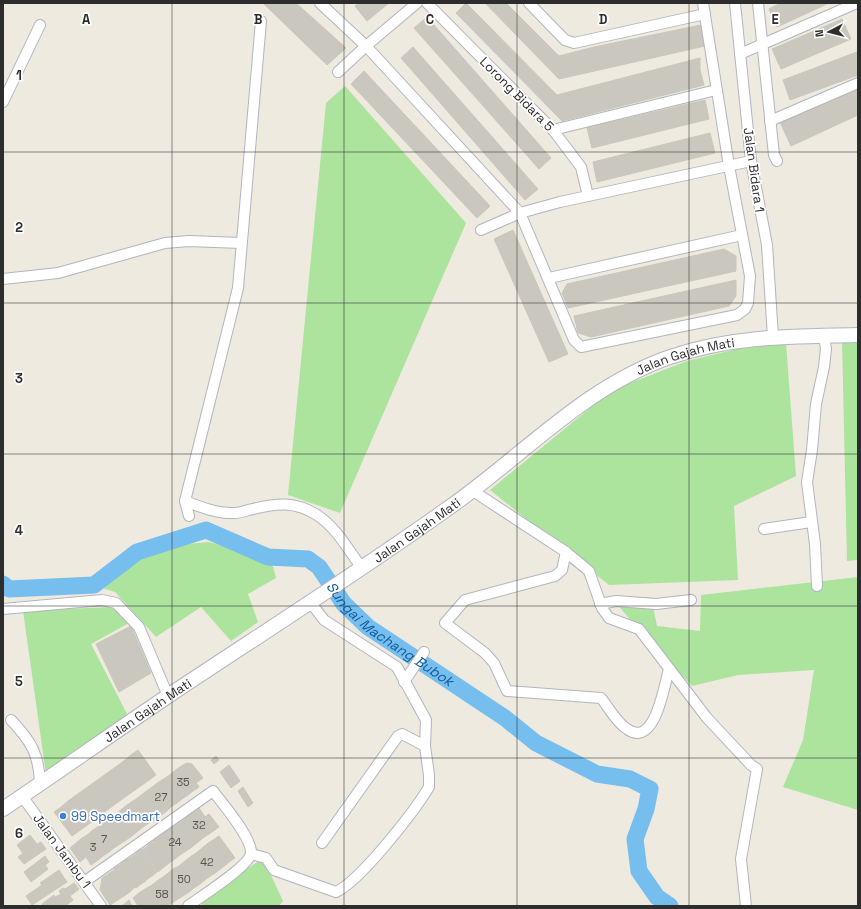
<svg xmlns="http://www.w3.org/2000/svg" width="861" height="909" viewBox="0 0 861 909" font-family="'Space Grotesk',sans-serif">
<rect width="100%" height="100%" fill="#eeeae0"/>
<g fill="#ace39d">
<path d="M 345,86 L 466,223 L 340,513 L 288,495 L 326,103 Z"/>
<path d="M 842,340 L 858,340 L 858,560 L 847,561 Z"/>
<path d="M 786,343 L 796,476 L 734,506 L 738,580 L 609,585 L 490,490 L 612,390 L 687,361 L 741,348 Z"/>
<path d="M 209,542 L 238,550 L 272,563 L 276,578 L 248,594 L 258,622 L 231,641 L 201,607 L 156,637 L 115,592 L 99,587 L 142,556 L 186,544 Z"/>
<path d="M 858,577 L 858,810 L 783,787 L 803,740 L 814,670 L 738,675 L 692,686 L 639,630 L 612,598 L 651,597 L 657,626 L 700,631 L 701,595 Z"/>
<path d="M 111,607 L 129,623 L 91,644 L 127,714 L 46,774 L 23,611 Z"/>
<path d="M 263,858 L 283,901 L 279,906 L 203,906 L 200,901 Z"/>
</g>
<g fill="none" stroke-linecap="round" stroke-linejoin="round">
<path stroke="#75beee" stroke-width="17" id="s1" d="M 3,584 L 9,589 L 94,585 L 137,552 L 206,530 L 268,557 L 308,559 L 319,567 L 344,604 L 368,627 L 505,718 L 536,743 L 597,774 L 630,779 L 650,789 L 646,809 L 635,839 L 639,871 L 657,897 L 670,906"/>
</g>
<g fill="#cac8be" stroke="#cac6b9">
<path d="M 263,3 L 296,3 L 346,48 L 327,65 Z"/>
<path d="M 359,3 L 389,3 L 367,21 L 355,6 Z"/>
<path d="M 466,3 L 557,95 L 700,58 L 700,70 L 704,85 L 562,121 L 456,13 Z"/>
<path d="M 485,3 L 506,3 L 559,56 L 594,47 L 701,25 L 705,46 L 559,79 Z"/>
<path d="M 781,3 L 829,3 L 777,27 L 769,9 Z"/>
<path d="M 427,17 L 551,158 L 539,169 L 414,28 Z"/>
<path d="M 842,19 L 851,39 L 781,69 L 772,49 Z"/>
<path d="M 413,47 L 538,189 L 525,200 L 401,58 Z"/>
<path d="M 857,52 L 858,75 L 790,100 L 783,80 Z"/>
<path d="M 364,71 L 490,206 L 477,218 L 351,84 Z"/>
<path d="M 858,87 L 858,115 L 791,146 L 780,122 Z"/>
<path d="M 705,100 L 709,119 L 592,148 L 587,128 Z"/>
<path d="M 710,133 L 715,153 L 597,182 L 593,162 Z"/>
<path d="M 513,230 L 568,354 L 549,362 L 494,239 Z"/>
<path d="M 724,249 L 736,256 L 736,271 L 568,308 L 562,293 L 567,284 Z"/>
<path d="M 736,280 L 736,296 L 729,306 L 591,337 L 578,333 L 574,316 Z"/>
<path d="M 131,626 L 151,673 L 119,692 L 96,644 Z"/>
<path d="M 138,750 L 156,775 L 149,780 L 131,755 Z"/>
<path d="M 131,755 L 149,780 L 142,785 L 125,760 Z"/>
<path d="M 216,756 L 219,760 L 214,764 L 211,760 Z"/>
<path d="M 125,760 L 142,785 L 135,790 L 117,766 Z"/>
<path d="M 187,763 L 192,764 L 203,778 L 196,783 L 183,765 Z"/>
<path d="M 183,765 L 199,787 L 193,791 L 177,769 Z"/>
<path d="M 229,765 L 240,781 L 231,788 L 220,772 Z"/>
<path d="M 117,766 L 135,790 L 128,795 L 110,771 Z"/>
<path d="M 177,769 L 193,791 L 188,795 L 172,773 Z"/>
<path d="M 110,771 L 128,795 L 121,800 L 103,776 Z"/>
<path d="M 172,773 L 188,795 L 182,799 L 167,777 Z"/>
<path d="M 103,776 L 121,800 L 114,805 L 96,781 Z"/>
<path d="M 167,777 L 182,799 L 177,803 L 162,780 Z"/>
<path d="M 162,780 L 177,803 L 172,806 L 156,784 Z"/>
<path d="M 96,781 L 114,805 L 106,811 L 89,786 Z"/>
<path d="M 156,784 L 172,806 L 167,811 L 151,788 Z"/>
<path d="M 89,786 L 106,811 L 100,816 L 82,791 Z"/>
<path d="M 243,787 L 253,803 L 248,807 L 238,791 Z"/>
<path d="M 151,788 L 167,811 L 161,815 L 145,792 Z"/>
<path d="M 82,791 L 100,816 L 93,821 L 75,796 Z"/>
<path d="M 145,792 L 161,815 L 155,819 L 139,797 Z"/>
<path d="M 75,796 L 93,821 L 86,826 L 68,801 Z"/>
<path d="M 139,797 L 155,819 L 149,823 L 133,801 Z"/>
<path d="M 68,801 L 86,826 L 79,831 L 61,807 Z"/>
<path d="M 133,801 L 149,823 L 143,827 L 127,805 Z"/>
<path d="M 127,805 L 143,827 L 138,831 L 122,809 Z"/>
<path d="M 61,807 L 79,831 L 72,836 L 54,812 Z"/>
<path d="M 199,808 L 205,817 L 209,814 L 219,827 L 209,834 L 194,812 Z"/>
<path d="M 122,809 L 138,831 L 132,836 L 116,814 Z"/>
<path d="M 194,812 L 209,834 L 203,838 L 188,816 Z"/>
<path d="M 116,814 L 132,836 L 126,840 L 110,818 Z"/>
<path d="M 188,816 L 203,838 L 198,842 L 182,821 Z"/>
<path d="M 110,818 L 126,840 L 120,844 L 104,822 Z"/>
<path d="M 182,821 L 198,842 L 192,847 L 176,825 Z"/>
<path d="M 104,822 L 120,844 L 114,848 L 99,826 Z"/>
<path d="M 176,825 L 192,847 L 186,851 L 170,829 Z"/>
<path d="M 99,826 L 114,848 L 109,852 L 93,830 Z"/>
<path d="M 170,829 L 186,851 L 180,855 L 164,833 Z"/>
<path d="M 93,830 L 109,852 L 103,856 L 87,835 Z"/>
<path d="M 164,833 L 180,855 L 175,859 L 159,837 Z"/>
<path d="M 30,835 L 37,844 L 41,842 L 46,849 L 24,864 L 18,857 L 23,853 L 17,845 Z"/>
<path d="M 87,835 L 103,856 L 98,860 L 82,838 Z"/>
<path d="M 219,836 L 235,858 L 229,862 L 213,840 Z"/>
<path d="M 159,837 L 175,859 L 169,863 L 153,841 Z"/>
<path d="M 82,838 L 98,860 L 91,865 L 86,857 L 80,862 L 70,848 Z"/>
<path d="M 213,840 L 229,862 L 223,867 L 207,844 Z"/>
<path d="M 153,842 L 169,863 L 163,868 L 148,845 Z"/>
<path d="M 207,844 L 223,867 L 218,871 L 201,849 Z"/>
<path d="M 148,846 L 163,868 L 158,872 L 143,849 Z"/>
<path d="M 142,849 L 157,872 L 152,876 L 136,853 Z"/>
<path d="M 201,849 L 218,871 L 212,875 L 196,853 Z"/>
<path d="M 196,853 L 212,875 L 206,879 L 190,857 Z"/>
<path d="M 136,854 L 152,876 L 146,880 L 130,858 Z"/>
<path d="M 45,856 L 49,862 L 45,865 L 48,869 L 31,882 L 24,872 Z"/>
<path d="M 190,857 L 206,879 L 200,884 L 185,861 Z"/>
<path d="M 130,858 L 146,881 L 141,884 L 125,861 Z"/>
<path d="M 125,861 L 141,884 L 136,888 L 120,865 Z"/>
<path d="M 185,861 L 200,884 L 194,888 L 179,866 Z"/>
<path d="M 119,865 L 135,887 L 130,892 L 114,869 Z"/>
<path d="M 179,866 L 194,888 L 189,892 L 173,869 Z"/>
<path d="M 173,869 L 189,892 L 183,896 L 167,874 Z"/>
<path d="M 59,870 L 67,882 L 32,905 L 26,896 L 42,885 L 40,883 Z"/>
<path d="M 114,870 L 130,892 L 124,896 L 108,874 Z"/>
<path d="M 108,874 L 124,896 L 110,905 L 100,890 L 102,878 Z"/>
<path d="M 167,874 L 183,896 L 178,899 L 163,877 Z"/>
<path d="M 163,877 L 178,899 L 172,903 L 157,881 Z"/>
<path d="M 157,881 L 172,903 L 168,906 L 166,906 L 152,885 Z"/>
<path d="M 74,883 L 79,889 L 70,896 L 73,900 L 65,906 L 43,906 L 42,904 L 54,895 L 55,897 L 61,894 L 59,891 L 63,888 L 65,889 Z"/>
<path d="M 152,885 L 166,906 L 157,906 L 145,889 Z"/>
<path d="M 145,889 L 157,906 L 149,906 L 139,893 Z"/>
<path d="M 139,893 L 149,906 L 138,906 L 133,898 Z"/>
<path d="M 129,900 L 132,906 L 122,906 Z"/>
</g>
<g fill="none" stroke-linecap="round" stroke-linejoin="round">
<defs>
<g id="street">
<path d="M 320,3 L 366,46 L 520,213 L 574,340 L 581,347 L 737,315 L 745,309 L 748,303 L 750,276 L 729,166 L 703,3"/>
<path d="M 427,3 L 553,130 L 581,167 L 588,196"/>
<path d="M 529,3 L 565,40 L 574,43 L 705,14"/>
<path d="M 735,3 L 751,161 L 767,245 L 773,337"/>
<path d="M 758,3 L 774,155 L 777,161"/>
<path d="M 740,54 L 857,3"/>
<path d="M 338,72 L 366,46 L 417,3"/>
<path d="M 3,102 L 40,25"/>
<path d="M 770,121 L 858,83"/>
<path d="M 553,130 L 716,90"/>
<path d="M 481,230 L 520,213 L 560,202 L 751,161"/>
<path d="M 549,278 L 742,235"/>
<path d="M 3,279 L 58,273 L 165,243 L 189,241 L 241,243"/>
<path d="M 473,491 L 566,552 L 589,571 L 602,608 L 609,618 L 639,629 L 707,718 L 751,765 L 757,769 L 741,859 L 746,906"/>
<path d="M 185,501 C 200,507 218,514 235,513 C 241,513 247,510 253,509 C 277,503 295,501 317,515 C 336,527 349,551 362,568"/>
<path d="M 189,516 L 185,501 L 238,288 L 261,21"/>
<path d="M 764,529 L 811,522"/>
<path d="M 566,552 L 562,570 L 555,576 L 465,600 L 445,623 L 485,653 L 494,663 L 507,691 L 601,698 C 609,708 616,722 627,729 C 655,749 664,686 669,669"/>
<path d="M 817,586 L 815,544 L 807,482 L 812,450 L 816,404 L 824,367 L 826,349 L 824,336"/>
<path d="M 600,604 L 616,601 L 656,604 L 691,600"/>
<path d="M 3,609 L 102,600 L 116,603 L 139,627 L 168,696"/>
<path d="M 404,682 L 424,652"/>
<path d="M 11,720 C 31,741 39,754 40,784"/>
<path d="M 22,796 L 101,906"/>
<path d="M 322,843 L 398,736 L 402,734 L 425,746"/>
<path d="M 251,854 L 266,858 L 274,870 L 336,892 C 360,881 414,812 429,787 L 429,775 L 425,746 L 426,720 L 397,667 L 324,620 L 311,603"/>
<path d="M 84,882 L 213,791 C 223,804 252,838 251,853 C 250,866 200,897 188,906"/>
</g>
<g id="secondary">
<path id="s2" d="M 3,809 C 58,772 113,733 168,696 C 261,634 356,574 447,509 C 521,458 583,387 670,357 C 731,336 794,336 858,335"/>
</g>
</defs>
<use href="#street" stroke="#b3b4c0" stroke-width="12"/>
<use href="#secondary" stroke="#b3b4c0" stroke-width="16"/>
<use href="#street" stroke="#fff" stroke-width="10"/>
<use href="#secondary" stroke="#fff" stroke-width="14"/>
</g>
<path fill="none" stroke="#2d2d2d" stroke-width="1" stroke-opacity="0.55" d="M 172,3 L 172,906M 344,3 L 344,906M 517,3 L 517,906M 689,3 L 689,906M 3,152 L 858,152M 3,303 L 858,303M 3,454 L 858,454M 3,606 L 858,606M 3,758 L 858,758"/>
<circle fill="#3f7fe0" stroke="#fff" stroke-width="1.5" cx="63" cy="816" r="4"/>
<g text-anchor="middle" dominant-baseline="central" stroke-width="3.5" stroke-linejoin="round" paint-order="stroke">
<g font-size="11" fill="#545451">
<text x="183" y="782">35</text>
<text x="161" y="797">27</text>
<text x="199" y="825">32</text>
<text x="104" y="839">7</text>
<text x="175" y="842">24</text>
<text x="93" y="847">3</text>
<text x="207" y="862">42</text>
<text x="184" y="879">50</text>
<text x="162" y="894">58</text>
</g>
<g font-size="13" fill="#2d2d2d" stroke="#fff">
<text transform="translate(517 94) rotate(45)">Lorong Bidara 5</text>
<text transform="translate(754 170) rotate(82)">Jalan Bidara 1</text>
<text stroke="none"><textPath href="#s2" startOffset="822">Jalan Gajah Mati</textPath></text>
<text stroke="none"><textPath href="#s2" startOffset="499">Jalan Gajah Mati</textPath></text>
<text stroke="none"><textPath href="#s2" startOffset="175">Jalan Gajah Mati</textPath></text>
<text transform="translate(62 851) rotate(54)">Jalan Jambu 1</text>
</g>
<g font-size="13" fill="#366cbe" stroke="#fff" text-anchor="start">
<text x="71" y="816">99 Speedmart</text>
</g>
<g font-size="14" font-style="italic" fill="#0f5b9e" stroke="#fff">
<text stroke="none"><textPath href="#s1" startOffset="440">Sungai Machang Bubok</textPath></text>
</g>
</g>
<g font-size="13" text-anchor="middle" font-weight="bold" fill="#2d2d2d" stroke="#fff" stroke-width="3.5" stroke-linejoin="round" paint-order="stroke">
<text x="86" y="24">A</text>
<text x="258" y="24">B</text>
<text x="430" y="24">C</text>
<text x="603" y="24">D</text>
<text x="775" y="24">E</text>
<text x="19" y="80">1</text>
<text x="19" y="232">2</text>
<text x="19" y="383">3</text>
<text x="19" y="535">4</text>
<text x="19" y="686">5</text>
<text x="19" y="838">6</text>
</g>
<rect width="861" height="909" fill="none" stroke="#2d2d2d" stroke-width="8"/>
<g transform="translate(829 32) rotate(263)" stroke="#ffffff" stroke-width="3" paint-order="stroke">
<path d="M0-3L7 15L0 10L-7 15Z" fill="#2d2d2d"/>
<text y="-6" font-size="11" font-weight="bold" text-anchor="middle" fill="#2d2d2d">N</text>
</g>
</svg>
